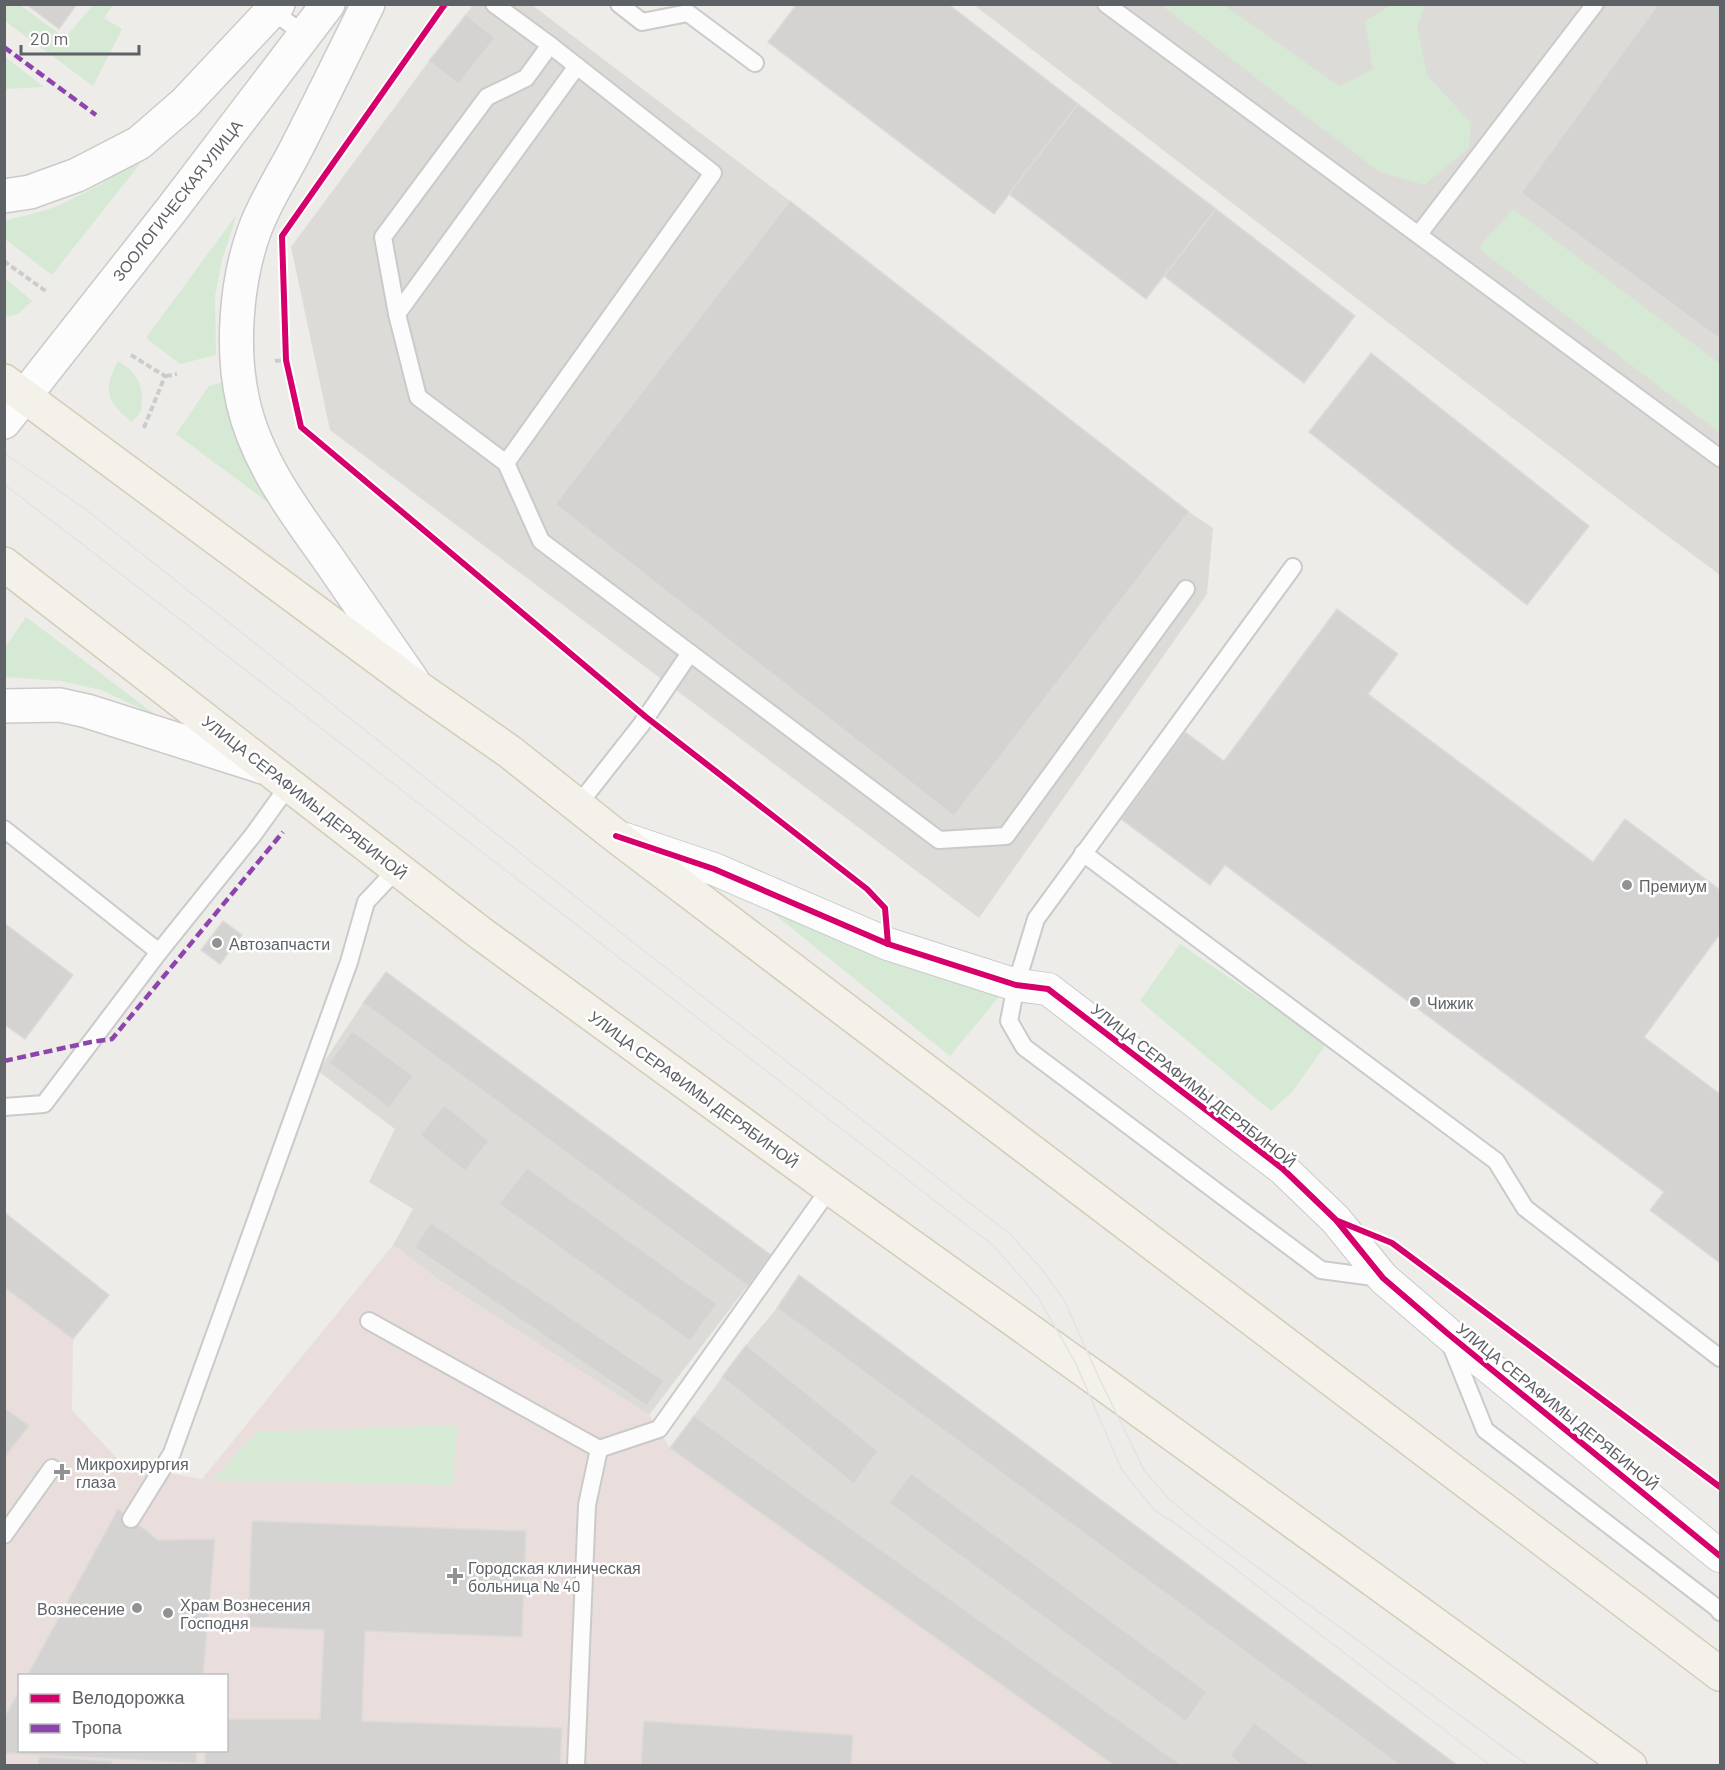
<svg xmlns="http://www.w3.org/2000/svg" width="1725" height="1770" viewBox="0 0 1725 1770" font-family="Barlow,sans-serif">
<rect width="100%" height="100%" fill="#edece8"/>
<g fill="#dddbd8">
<path d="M 473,5 L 532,5 L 790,201 L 1189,512 L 1213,528 L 1207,594 L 979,918 L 330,430 L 291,247 L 429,61 Z"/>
<path d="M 974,5 L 1720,5 L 1720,575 L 1638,514 Z"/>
<path d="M 386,972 L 771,1255 L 649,1415 L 439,1280 L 393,1245 L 413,1209 L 369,1182 L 395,1129 L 318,1071 L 363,1003 Z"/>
<path d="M 799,1275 L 1458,1765 L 1115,1765 L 670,1448 L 746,1345 L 777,1308 Z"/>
</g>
<path fill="#e9dedc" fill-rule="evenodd" d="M 393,1245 L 439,1280 L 649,1415 L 670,1448 L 1115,1765 L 5,1765 L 4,1287 L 73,1339 L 72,1410 L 123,1465 L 202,1479 ZM 20,1676 L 226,1676 L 226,1750 L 20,1750 Z"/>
<g fill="#d6e9d4">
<path d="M 5,4 L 20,5 L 65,38 L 93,5 L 113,5 L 104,18 L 122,29 L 93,86 L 5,21 Z"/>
<path d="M 1161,5 L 1224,5 L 1339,86 L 1373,69 L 1365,21 L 1391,5 L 1419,5 L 1424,7 L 1417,28 L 1427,75 L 1471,123 L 1469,148 L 1424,185 L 1378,171 Z"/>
<path d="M 5,57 L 44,87 L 5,89 Z"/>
<path d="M 146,156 L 52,275 L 5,239 L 4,221 C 21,216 39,213 55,207 C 87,193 116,175 146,156 Z"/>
<path d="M 1513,209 L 1720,364 L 1720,433 L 1478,248 Z"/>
<path d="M 237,214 L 222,260 L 215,296 L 216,355 L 180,364 L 146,338 Z"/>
<path d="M 5,278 L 32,301 L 18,314 L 5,317 Z"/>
<path d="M 118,361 L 131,370 L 140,384 L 142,398 L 141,411 L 132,422 C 107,402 102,390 118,361 Z"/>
<path d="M 231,380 L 277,509 L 176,434 L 209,386 Z"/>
<path d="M 26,617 L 157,716 L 101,690 L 61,681 L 5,677 L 5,648 Z"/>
<path d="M 762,904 L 1001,994 L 950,1056 Z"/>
<path d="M 1180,944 L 1326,1044 L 1293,1091 L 1271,1111 L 1140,1001 Z"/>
<path d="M 457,1425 L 453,1485 L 212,1480 L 257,1432 Z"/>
</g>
<g fill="#d4d3d1" stroke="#dcdbd8" stroke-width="1.5">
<path d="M 26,4 L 77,4 L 59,29 Z"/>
<path d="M 797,4 L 948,4 L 1078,104 L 994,214 L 768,42 Z"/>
<path d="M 1658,4 L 1720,4 L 1720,339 L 1521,193 Z"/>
<path d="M 466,15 L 495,38 L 458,84 L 429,61 Z"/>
<path d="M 1078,104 L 1216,209 L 1146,299 L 1009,194 Z"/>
<path d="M 790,201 L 1189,512 L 954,816 L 555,504 Z"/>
<path d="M 1216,209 L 1355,316 L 1304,383 L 1164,276 Z"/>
<path d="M 1371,353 L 1589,526 L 1527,605 L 1309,432 Z"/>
<path d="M 1337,609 L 1398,654 L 1368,694 L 1593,862 L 1625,819 L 1720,890 L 1720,934 L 1644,1037 L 1720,1094 L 1720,1263 L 1650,1210 L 1664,1192 L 1225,865 L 1210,885 L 1121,819 L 1185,732 L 1224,761 Z"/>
<path d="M 223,921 L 242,935 L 220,964 L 201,950 Z"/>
<path d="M 4,923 L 73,975 L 25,1039 L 4,1024 Z"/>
<path d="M 386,972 L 771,1255 L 748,1286 L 363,1003 Z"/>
<path d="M 352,1031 L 413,1076 L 389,1108 L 329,1063 Z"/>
<path d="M 444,1105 L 489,1141 L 465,1171 L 420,1135 Z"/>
<path d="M 527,1168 L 717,1304 L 690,1341 L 499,1204 Z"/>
<path d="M 4,1212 L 109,1295 L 73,1339 L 4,1287 Z"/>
<path d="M 431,1223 L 664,1381 L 647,1406 L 414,1247 Z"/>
<path d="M 799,1275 L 1458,1766 L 1401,1766 L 777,1308 Z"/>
<path d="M 746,1345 L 878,1451 L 854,1484 L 722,1377 Z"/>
<path d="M 4,1408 L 29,1426 L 4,1458 Z"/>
<path d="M 694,1416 L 1183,1766 L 1115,1766 L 670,1448 Z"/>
<path d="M 911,1473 L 1207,1692 L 1186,1722 L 889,1503 Z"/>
<path d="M 118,1509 L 158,1540 L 215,1539 L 203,1676 L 27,1676 Z"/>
<path d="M 252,1521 L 526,1531 L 522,1637 L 365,1631 L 362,1721 L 562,1728 L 560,1766 L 205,1766 L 205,1750 L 226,1750 L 226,1719 L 320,1719 L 324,1630 L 248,1627 Z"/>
<path d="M 20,1690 L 20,1750 L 197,1750 L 196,1763 L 4,1753 L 4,1717 Z"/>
<path d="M 644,1721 L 853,1735 L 851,1766 L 641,1766 Z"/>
<path d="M 1254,1722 L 1312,1766 L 1243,1766 L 1230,1756 Z"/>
<path d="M 39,1757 L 112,1761 L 112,1766 L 38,1766 Z"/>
</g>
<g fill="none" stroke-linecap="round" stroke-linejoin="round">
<defs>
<g id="service">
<path d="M 494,4 L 550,45 L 713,173 L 506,463"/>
<path d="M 619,4 L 642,22 L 688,13 L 755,63"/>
<path d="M 1106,4 L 1720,458"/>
<path d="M 267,7 L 305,35"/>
<path d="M 550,45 L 526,78 L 487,97 L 383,237 L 397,314 L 418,397 L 506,463 L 541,541 L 939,840 L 1006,836 L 1186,589"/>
<path d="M 1419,234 L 1595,4"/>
<path d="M 397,314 L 577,66"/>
<path d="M 1293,567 L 1036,919 L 1016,985 L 1009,1021 L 1024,1047 L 1321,1270 L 1381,1278"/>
<path d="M 578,805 L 641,725 L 690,653"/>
<path d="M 4,829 L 159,952"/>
<path d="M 1083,853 L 1496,1161 L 1525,1208 L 1720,1358"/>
<path d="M 4,1107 L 44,1104 L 159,952 L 253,835 L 289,785"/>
<path d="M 369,1321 L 599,1449 L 659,1429 L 830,1188"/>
<path d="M 1450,1343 L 1485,1430 L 1717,1608 L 1720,1612"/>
<path d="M 131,1519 L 172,1453 L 349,962 L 366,902 L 397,869"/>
<path d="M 4,1535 L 52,1468"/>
<path d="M 576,1766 L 587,1505 L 599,1449"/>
</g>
<path id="minor" d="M 625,839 L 714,869 L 888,944 L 1016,985 L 1048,989 L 1283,1169 L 1336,1220 L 1383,1278 L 1447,1333 L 1720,1556"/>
<g id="tertiary">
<path d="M 368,4 C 344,53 320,102 295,151 C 281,178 264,203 254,232 C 236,282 231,350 243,402 C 256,460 293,510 327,557 C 355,598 384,639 412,680"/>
<path d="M 4,196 L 30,192 L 77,175 L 139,143 L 185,103 L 278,4"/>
<path d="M 4,422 L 172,209 L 328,4"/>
<path d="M 4,706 L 60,705 L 87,711 L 263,767"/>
</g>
<g id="primary">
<path d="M 4,381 L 417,687 L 510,752 L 616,836 L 1720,1674"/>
<path d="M 4,564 L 479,932 L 830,1188 L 1101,1382 L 1630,1766"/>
</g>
</defs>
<use href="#service" stroke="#cacaca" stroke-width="20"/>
<use href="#minor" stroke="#cacaca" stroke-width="34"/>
<use href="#tertiary" stroke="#cacaca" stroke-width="36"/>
<use href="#primary" stroke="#d4ccb6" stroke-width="36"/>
<g stroke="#cacecb" stroke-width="4" stroke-dasharray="6 3" stroke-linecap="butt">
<path d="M 4,261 L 47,292"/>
<path d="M 131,355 L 165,376 L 143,430"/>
<path d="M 275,361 L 286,360"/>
<path d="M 166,376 L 177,374"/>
<path d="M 1468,1300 L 1720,1487"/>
</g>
<use href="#service" stroke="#fcfcfc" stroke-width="16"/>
<use href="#minor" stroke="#fcfcfc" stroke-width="32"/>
<use href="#tertiary" stroke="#fcfcfc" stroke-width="33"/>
<use href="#primary" stroke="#f3f1e9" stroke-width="33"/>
<g stroke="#e3e3e3" stroke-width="1.5">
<path d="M 4,453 L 84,508 L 662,965 L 1010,1234 L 1040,1267 L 1064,1300 L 1101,1382 L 1144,1470 L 1168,1498 L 1200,1525 L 1529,1766"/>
<path d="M 4,484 L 995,1247 L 1038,1297 L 1076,1364 L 1122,1470 L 1154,1510 L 1182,1528 L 1491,1766"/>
</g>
<g stroke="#8e44ad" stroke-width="4.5" stroke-dasharray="9 4.5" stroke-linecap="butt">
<path d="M 4,47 L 96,115"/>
<path d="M 4,1061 L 91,1042 L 112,1039 L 283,832"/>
</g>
<defs>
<g id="cycleway">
<path d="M 445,4 L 282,236 L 286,360 L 301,427 L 646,717 L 867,889 L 885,908 L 888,944"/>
<path d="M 616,836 L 714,869 L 888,944 L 1016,985 L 1048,989 L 1283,1169 L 1336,1220 L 1383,1278 L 1447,1333 L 1720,1556"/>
<path d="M 1338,1221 L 1392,1243 L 1720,1487"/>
</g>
</defs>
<use href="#cycleway" stroke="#fff" stroke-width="10"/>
<use href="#cycleway" stroke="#d6006c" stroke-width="6"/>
</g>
<g fill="#909294" stroke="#fff" stroke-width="2">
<circle cx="1627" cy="885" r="6"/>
<circle cx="217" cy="943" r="6"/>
<circle cx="1415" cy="1002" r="6"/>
<path d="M59 1463h6v6h6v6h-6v6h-6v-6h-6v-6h6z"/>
<path d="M452 1567h6v6h6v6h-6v6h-6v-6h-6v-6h6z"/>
<circle cx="137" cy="1608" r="6"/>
<circle cx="168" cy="1613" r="6"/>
</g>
<g text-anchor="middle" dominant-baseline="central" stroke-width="5" stroke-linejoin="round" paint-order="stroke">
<g font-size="16" fill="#5e6166" stroke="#fff">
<text transform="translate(177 200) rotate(-52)">ЗООЛОГИЧЕСКАЯ УЛИЦА</text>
<text transform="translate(305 797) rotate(38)">УЛИЦА СЕРАФИМЫ ДЕРЯБИНОЙ</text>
<text transform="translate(1194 1085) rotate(38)">УЛИЦА СЕРАФИМЫ ДЕРЯБИНОЙ</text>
<text transform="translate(694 1089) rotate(36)">УЛИЦА СЕРАФИМЫ ДЕРЯБИНОЙ</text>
<text transform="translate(1558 1406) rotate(39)">УЛИЦА СЕРАФИМЫ ДЕРЯБИНОЙ</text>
</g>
<g font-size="16" fill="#5e6166" stroke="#fff" text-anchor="start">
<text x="1639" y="885">Премиум</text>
<text x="229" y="943">Автозапчасти</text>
<text x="1427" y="1002">Чижик</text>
<text x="76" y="1463">Микрохирургия<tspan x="76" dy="18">глаза</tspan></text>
<text x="468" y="1567">Городская клиническая<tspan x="468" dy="18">больница № 40</tspan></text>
<text x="180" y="1604">Храм Вознесения<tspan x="180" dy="18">Господня</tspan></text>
<text x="125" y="1608" text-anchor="end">Вознесение</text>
</g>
</g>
<rect width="1725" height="1770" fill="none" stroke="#5e6166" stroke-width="12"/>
<rect x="18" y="1674" width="210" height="78" fill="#ffffff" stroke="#bfc0c2" stroke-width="1.5"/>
<rect x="30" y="1694" width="30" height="9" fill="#d6006c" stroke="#bfc0c2" stroke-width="1.5"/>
<text x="72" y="1704" font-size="18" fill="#5e6166">Велодорожка</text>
<rect x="30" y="1724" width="30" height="9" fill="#8e44ad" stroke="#bfc0c2" stroke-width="1.5"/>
<text x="72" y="1734" font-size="18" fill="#5e6166">Тропа</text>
<path d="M21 45v9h118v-9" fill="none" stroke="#5e6166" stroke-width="3"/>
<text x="30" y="45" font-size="18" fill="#5e6166" stroke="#ffffff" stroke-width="4.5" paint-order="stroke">20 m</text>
</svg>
